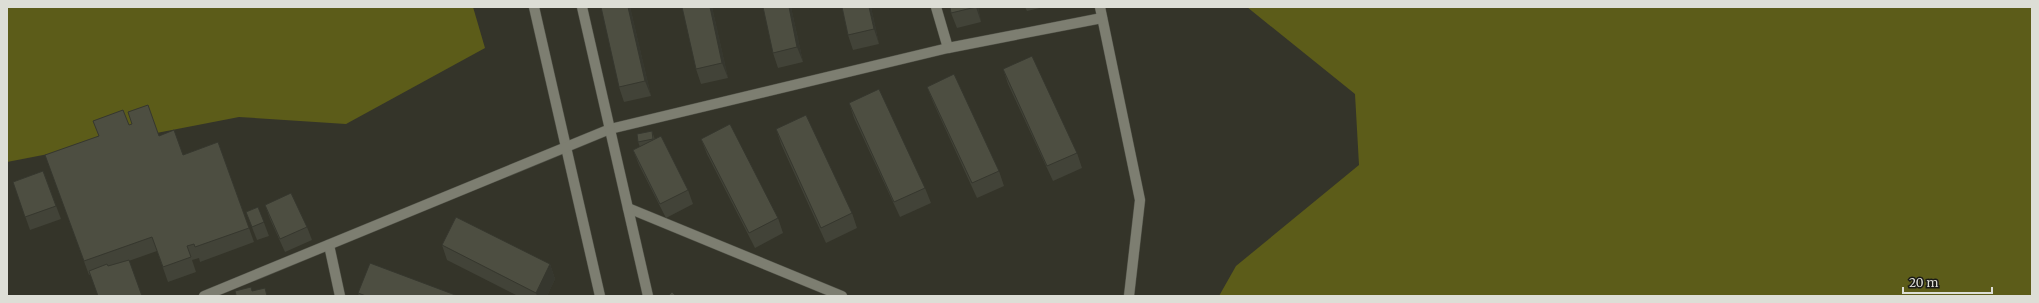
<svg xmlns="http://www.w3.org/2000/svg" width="2039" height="303" viewBox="0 0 2039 303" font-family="Merriweather,serif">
<rect width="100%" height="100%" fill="#343429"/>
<g fill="#5c5c19">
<path d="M 7,7 L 473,7 L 485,48 L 346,124 L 239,117 L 7,162 Z"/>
<path d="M 1247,7 L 2032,7 L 2032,296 L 1219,296 L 1236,266 L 1359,165 L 1355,94 Z"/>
</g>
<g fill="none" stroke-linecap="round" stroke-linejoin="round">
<defs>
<path id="service" d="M 628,208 L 842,296"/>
<g id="minor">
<path d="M 534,7 L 600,296"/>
<path d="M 936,7 L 948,48"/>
<path d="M 1100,7 L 1140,200 L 1129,296"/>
<path d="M 329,245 L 340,296"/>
<path d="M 204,296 L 610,129 L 948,48 L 1102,18"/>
</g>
<path id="tertiary" d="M 582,7 L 648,296"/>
</defs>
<use href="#service" stroke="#515248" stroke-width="11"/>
<use href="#minor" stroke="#515248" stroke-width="11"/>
<use href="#tertiary" stroke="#515248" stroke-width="11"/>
<use href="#service" stroke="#7d7e71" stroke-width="10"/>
<use href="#minor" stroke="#7d7e71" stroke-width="10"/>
<use href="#tertiary" stroke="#7d7e71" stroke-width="10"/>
</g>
<g fill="#424338">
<path d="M 630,7 L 651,96 L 624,102 L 619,87 Z"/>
<path d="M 712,7 L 728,78 L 701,84 L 696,69 Z"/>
<path d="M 763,7 L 791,7 L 803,62 L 778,68 L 773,53 Z"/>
<path d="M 842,7 L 871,7 L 879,44 L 853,50 L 848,35 Z"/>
<path d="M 950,7 L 978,7 L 981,22 L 957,28 L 951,13 Z"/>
<path d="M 1025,7 L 1044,7 L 1027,11 Z"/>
<path d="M 1003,69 L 1077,153 L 1082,168 L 1053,181 L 1008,84 Z"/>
<path d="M 927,87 L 999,171 L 1004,186 L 977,198 L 933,102 Z"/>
<path d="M 849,103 L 925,188 L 931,203 L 900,217 L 854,118 Z"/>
<path d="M 776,129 L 852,213 L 857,228 L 826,243 L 781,144 Z"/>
<path d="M 652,131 L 655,140 L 688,190 L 693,204 L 666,218 L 639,165 L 633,150 L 640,147 L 638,142 Z"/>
<path d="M 159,136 L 183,155 L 218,142 L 254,242 L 200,262 L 199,258 L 192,260 L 196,272 L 168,282 L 157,251 L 89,275 L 45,155 Z"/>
<path d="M 701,139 L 778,218 L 783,233 L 755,248 L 707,154 Z"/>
<path d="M 43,171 L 61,219 L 30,230 L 13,182 Z"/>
<path d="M 265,205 L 307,227 L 312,240 L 285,252 L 270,219 Z"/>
<path d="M 258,207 L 269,236 L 257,240 L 246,212 Z"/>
<path d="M 442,245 L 550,264 L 555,279 L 547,296 L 518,296 L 447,260 Z"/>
<path d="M 358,293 L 458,296 L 359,296 Z"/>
</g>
<g fill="#36372e">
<path d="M 628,7 L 630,7 L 651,96 L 645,81 Z"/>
<path d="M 710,7 L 712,7 L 728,78 L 722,63 Z"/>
<path d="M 789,7 L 791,7 L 803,62 L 797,47 Z"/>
<path d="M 869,7 L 871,7 L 879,44 L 874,29 Z"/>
<path d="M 976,7 L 978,7 L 981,22 Z"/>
<path d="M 550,264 L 555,279 L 547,296 L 537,296 L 536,293 Z"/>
</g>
<g fill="#4d4e41" stroke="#36372e">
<path d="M 601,7 L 628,7 L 645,81 L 619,87 Z"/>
<path d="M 682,7 L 710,7 L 722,63 L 696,69 Z"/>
<path d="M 763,7 L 789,7 L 797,47 L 773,53 Z"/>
<path d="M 842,7 L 869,7 L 874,29 L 848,35 Z"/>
<path d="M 950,7 L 976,7 L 951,13 Z"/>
<path d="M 1032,56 L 1077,153 L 1047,166 L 1003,69 Z"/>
<path d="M 954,74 L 999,171 L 972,183 L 927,87 Z"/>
<path d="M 879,89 L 925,188 L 894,202 L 849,103 Z"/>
<path d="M 148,105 L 159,136 L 174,130 L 183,155 L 218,142 L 249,228 L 195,247 L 194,244 L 187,246 L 191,257 L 163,267 L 152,237 L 84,261 L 45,155 L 99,136 L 93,121 L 123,110 L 129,125 L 132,124 L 128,112 Z"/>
<path d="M 806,115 L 852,213 L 821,228 L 776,129 Z"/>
<path d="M 730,124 L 778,218 L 749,233 L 701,139 Z"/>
<path d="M 652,131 L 653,139 L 638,142 L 637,134 Z"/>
<path d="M 661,136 L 688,190 L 660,204 L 633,150 Z"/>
<path d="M 43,171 L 56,206 L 25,217 L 13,182 Z"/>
<path d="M 291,193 L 307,227 L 280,239 L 265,205 Z"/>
<path d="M 258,207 L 264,222 L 252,227 L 246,212 Z"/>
<path d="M 456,217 L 550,264 L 536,293 L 442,245 Z"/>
<path d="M 129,260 L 142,296 L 98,296 L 89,271 L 107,264 L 108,266 Z"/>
<path d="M 370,263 L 458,296 L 366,296 L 358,293 Z"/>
<path d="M 251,287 L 252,291 L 265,288 L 267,296 L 231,296 L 236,295 L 235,291 Z"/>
<path d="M 672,292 L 676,296 L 668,296 Z"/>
</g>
<rect width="2039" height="303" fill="none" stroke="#ddded6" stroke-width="16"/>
<path d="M1903 287v6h89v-6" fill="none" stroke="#ddded6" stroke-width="2"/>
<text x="1909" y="287" font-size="12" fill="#ddded6" stroke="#1b1b16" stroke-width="3" paint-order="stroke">20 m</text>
</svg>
